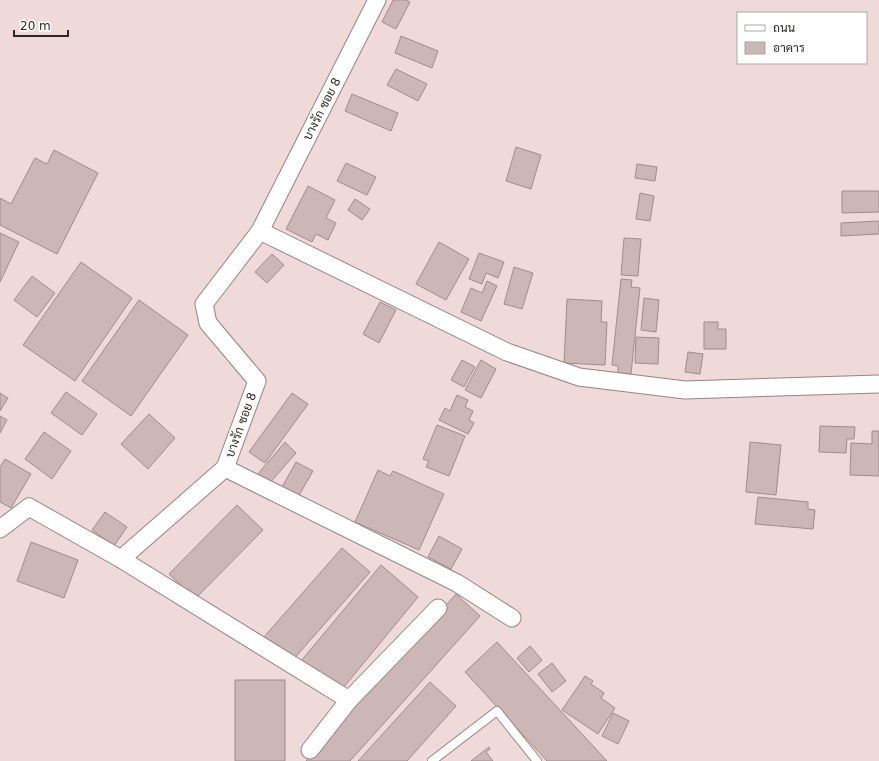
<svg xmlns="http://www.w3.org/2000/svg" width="879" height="761" viewBox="0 0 879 761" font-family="'DejaVu Sans',Sarabun,sans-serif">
<rect width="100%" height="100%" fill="#efdad9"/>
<g fill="#ccb7b6" stroke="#a08c8b">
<path d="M 393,0 L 406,0 L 410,2 L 396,29 L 382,22 Z"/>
<path d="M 401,36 L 438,51 L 432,68 L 395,53 Z"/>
<path d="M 396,69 L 427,84 L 418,101 L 387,85 Z"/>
<path d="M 352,94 L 398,113 L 391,131 L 345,111 Z"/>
<path d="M 516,147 L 541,155 L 531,189 L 506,181 Z"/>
<path d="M 54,150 L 98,173 L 57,254 L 0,225 L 0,198 L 11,204 L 35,158 L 47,164 Z"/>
<path d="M 346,163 L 376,177 L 367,195 L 337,181 Z"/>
<path d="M 637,164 L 657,167 L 655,181 L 635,178 Z"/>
<path d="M 308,186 L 335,200 L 326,218 L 336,223 L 328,240 L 316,234 L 312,242 L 286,229 Z"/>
<path d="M 842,191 L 879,191 L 879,212 L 842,213 Z"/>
<path d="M 640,193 L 654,196 L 650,221 L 636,219 Z"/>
<path d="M 355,199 L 370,209 L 362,220 L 348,210 Z"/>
<path d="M 879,221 L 879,234 L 841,236 L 841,223 Z"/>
<path d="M 0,233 L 19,242 L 0,282 Z"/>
<path d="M 624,238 L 641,239 L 638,276 L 621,275 Z"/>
<path d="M 439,242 L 469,259 L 446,300 L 416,284 Z"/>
<path d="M 479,253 L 504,262 L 498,278 L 486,273 L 482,284 L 469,279 Z"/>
<path d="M 272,254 L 284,265 L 267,283 L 255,272 Z"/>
<path d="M 81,262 L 132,298 L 75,381 L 23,345 Z"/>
<path d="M 514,267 L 533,273 L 522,309 L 504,304 Z"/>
<path d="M 32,276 L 55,293 L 37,317 L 14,300 Z"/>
<path d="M 621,279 L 632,280 L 631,287 L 640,288 L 631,374 L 618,373 L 618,366 L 612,365 Z"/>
<path d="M 487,281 L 497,286 L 481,321 L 461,312 L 471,288 L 482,293 Z"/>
<path d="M 644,298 L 659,300 L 656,332 L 641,330 Z"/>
<path d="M 567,299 L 602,301 L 601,322 L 607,322 L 605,365 L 564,363 Z"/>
<path d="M 139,300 L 188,335 L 131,416 L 82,381 Z"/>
<path d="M 380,302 L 396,310 L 379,343 L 363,334 Z"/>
<path d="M 704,322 L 718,322 L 718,329 L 726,329 L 726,349 L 704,349 Z"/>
<path d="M 636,337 L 659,338 L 658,364 L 635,363 Z"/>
<path d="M 688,352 L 703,354 L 700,374 L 685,372 Z"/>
<path d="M 462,360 L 475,367 L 464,387 L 451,380 Z"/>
<path d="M 481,360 L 496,369 L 481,398 L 465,390 Z"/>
<path d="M 66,392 L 97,414 L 82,435 L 51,413 Z"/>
<path d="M 0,393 L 8,398 L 0,411 Z"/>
<path d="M 292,393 L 308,404 L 265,463 L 249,452 Z"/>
<path d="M 457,395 L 468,400 L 465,407 L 473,411 L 469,420 L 474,423 L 468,434 L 439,420 L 445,408 L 450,411 Z"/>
<path d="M 149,414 L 175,438 L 148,469 L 121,444 Z"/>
<path d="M 0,416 L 7,420 L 0,433 Z"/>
<path d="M 437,425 L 465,436 L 449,476 L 426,467 L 429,461 L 423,459 Z"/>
<path d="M 820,426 L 855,427 L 854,439 L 847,439 L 846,453 L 819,452 Z"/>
<path d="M 872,431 L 879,431 L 879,476 L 850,475 L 851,443 L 872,444 Z"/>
<path d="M 44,432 L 71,451 L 52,479 L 25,459 Z"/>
<path d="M 285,442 L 296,453 L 268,485 L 257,475 Z"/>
<path d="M 750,442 L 781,445 L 776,495 L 746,492 Z"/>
<path d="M 5,459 L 31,474 L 11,508 L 0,502 L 0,467 Z"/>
<path d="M 296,462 L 313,471 L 298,497 L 282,487 Z"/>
<path d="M 378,470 L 390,476 L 393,471 L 444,494 L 419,550 L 355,522 Z"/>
<path d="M 758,497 L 808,502 L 808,509 L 815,510 L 813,529 L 755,524 Z"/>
<path d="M 237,505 L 263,530 L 195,599 L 169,574 Z"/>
<path d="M 105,512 L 127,527 L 114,546 L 92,530 Z"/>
<path d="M 439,536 L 462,549 L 451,569 L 428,557 Z"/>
<path d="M 31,542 L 78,560 L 64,598 L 17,581 Z"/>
<path d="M 342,548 L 370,572 L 292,661 L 264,637 Z"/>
<path d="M 381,565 L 418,597 L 339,693 L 301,661 Z"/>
<path d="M 456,594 L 480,616 L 350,761 L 306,761 Z"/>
<path d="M 497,642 L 607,761 L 547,761 L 465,672 Z"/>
<path d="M 530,646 L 542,660 L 529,672 L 517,658 Z"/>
<path d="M 552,663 L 566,681 L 552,692 L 538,674 Z"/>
<path d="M 585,676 L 593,681 L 591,684 L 604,693 L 601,698 L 615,708 L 598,734 L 562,710 Z"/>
<rect x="235" y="680" width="50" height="81"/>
<path d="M 430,682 L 456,706 L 407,761 L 358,761 Z"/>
<path d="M 613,713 L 629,721 L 618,744 L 602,736 Z"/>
<path d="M 489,747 L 490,749 L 486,752 L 493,761 L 471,761 Z"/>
</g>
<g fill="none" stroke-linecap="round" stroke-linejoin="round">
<defs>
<path id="lane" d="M 432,761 L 497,711 L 537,761"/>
<g id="street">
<path d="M 260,231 L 507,352 L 579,377 L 685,390 L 879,384"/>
<path d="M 225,468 L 457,583 L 512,618"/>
<path d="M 0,529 L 29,507 L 121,559 L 349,700"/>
<path d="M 121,559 L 225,468 L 257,381 L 208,323 L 204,304 L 260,231 L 377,0"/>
<path d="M 310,750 L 349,700 L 438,608"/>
</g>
</defs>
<use href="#lane" stroke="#978483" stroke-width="10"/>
<use href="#street" stroke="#978483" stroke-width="19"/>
<use href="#lane" stroke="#fff" stroke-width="8"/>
<use href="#street" stroke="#fff" stroke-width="17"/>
</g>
<g text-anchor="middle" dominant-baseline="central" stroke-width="3.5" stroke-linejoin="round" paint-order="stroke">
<g font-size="12" fill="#2f2726" stroke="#fff">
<text transform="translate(322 109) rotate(-63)">บางรัก ซอย 8</text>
<text transform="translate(241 425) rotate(-70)">บางรัก ซอย 8</text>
</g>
</g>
<rect x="737" y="12" width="130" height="52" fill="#ffffff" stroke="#aca9a8"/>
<rect x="745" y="25" width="20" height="6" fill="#ffffff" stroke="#aca9a8"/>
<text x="773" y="32" font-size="12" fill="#2f2726">ถนน</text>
<rect x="745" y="42" width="20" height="12" fill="#ccb7b6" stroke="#aca9a8"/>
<text x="773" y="52" font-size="12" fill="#2f2726">อาคาร</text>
<path d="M14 30v6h54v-6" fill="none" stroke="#2f2726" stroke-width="2"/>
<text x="20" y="30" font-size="12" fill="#2f2726" stroke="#ffffff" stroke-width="3" paint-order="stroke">20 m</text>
</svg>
